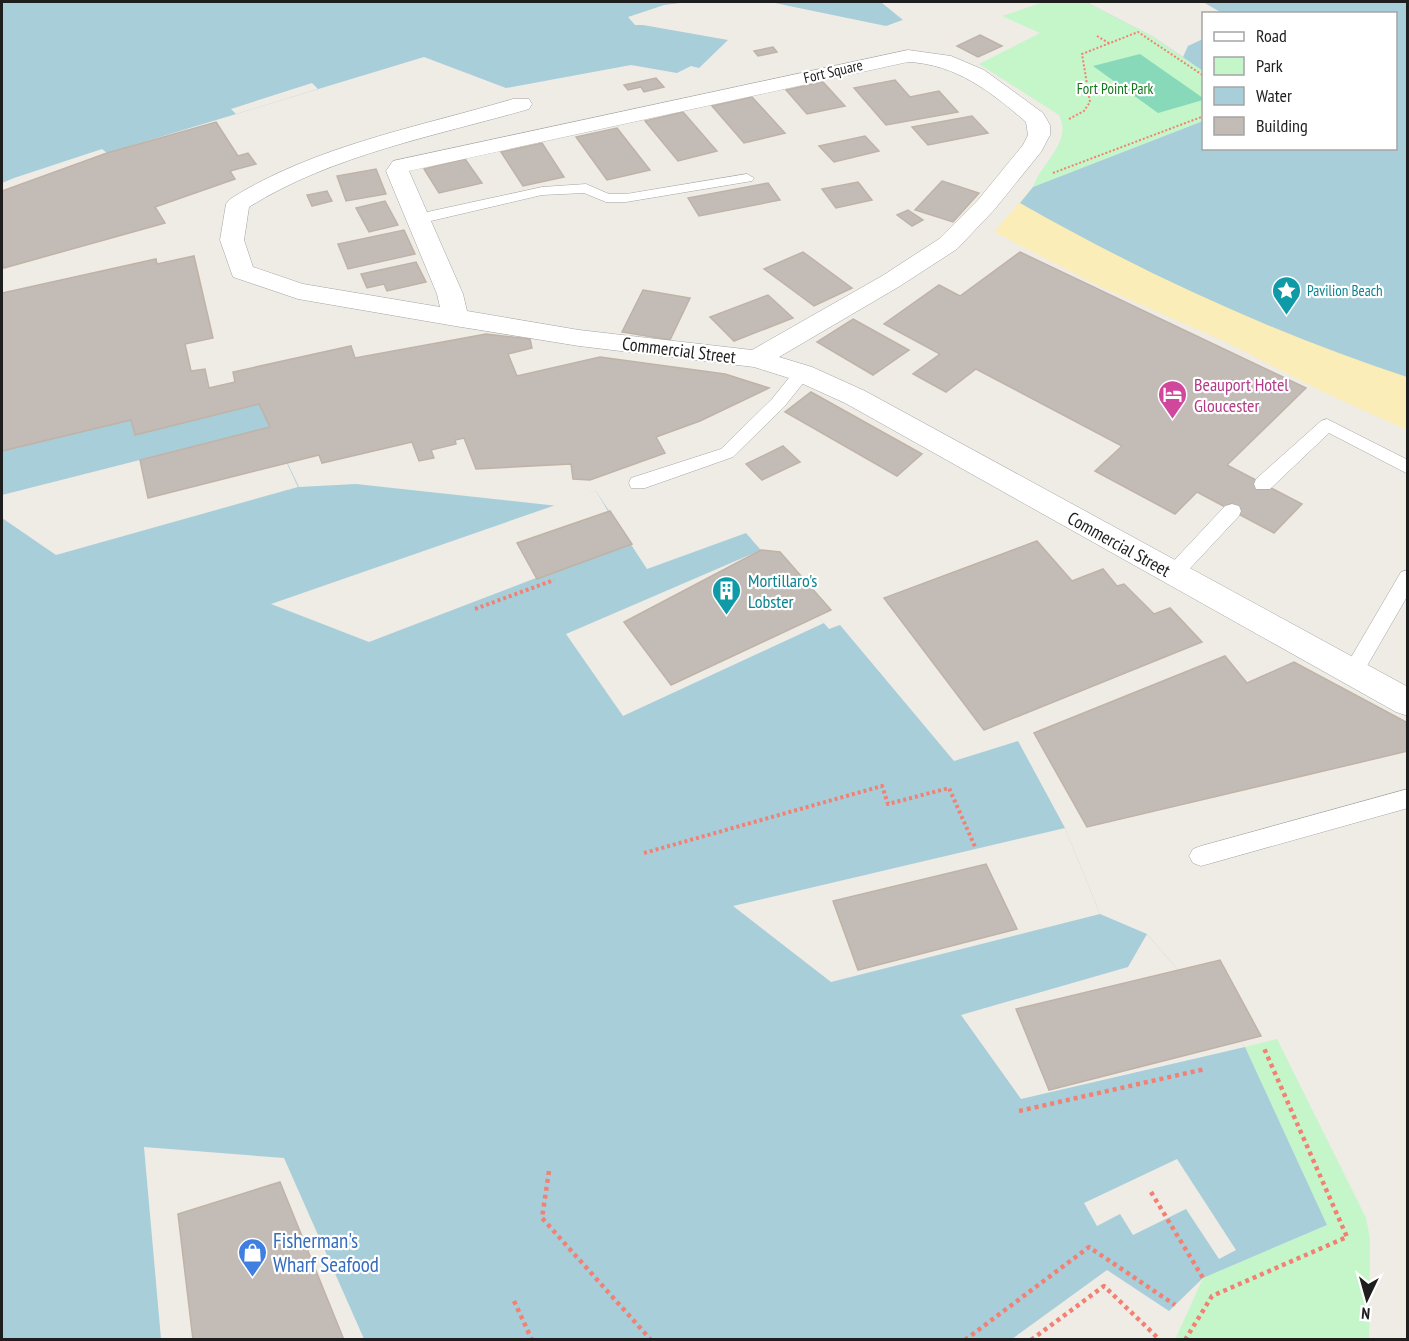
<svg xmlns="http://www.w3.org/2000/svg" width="1409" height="1341" viewBox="0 0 1409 1341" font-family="'PT Sans Narrow',sans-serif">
<rect width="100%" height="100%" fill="#efebe5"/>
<path fill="#fbedb7" d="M 1033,187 L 1407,283 L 1407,430 L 1323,392 L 1228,343 L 1099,286 L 994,232 Z"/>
<g fill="#c4f6c9">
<path d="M 1044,2 L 1086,2 L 1152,36 L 1203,71 L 1203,121 L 1033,187 C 1041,163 1073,142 1059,115 L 979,64 L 1040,33 L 1002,16 Z"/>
<path d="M 1277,1039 L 1366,1218 L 1370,1239 L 1369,1339 L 1175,1340 L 1203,1278 L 1327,1225 L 1245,1047 Z"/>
</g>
<path fill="#87d9ba" d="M 1140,54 L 1203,98 L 1203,100 L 1158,113 L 1093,66 Z"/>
<g fill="#a8ceda">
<path d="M 2,2 L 724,2 L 664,12 L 643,19 L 643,25 L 728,40 L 699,68 L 691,66 L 677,73 L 631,65 L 506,88 L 424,57 L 107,153 L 2,191 Z"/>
<path d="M 770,2 L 952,2 L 886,26 Z"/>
<path d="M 1086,2 L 1407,2 L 1407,377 C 1273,333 1143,273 1020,203 L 1033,187 L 1203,121 L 1204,148 L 1396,148 L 1396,14 L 1204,14 L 1203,71 L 1152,36 Z"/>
<path d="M 101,366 L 112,424 L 131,420 L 135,435 L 259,404 L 299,487 L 356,484 L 558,506 L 596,491 L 647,569 L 746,533 L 829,629 L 840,625 L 954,761 L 1018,741 L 1065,828 L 1100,914 L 1147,934 L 1245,1047 L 1327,1225 L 1203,1278 L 1169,1311 L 1107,1270 L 1012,1339 L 2,1340 L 2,391 Z"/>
</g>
<g fill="#efebe5">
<path d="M 689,2 L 727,2 L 696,16 L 680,18 L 664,15 L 646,21 L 660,25 L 635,25 L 628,17 L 664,5 Z"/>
<path d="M 884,2 L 955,2 L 923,17 L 903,20 L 882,3 Z"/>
<path d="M 1086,2 L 1203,2 L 1222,13 L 1204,14 L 1203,39 L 1188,46 L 1183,57 L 1152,36 Z"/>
<path d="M 312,83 L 318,89 L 236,114 L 231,109 Z"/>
<path d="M 102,149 L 107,153 L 2,191 L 2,183 L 14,178 Z"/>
<path d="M 270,427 L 298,487 L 56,555 L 2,518 L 2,495 Z"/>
<path d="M 596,491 L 627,543 L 369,642 L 271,604 Z"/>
<path d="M 761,550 L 824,623 L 623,716 L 566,634 Z"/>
<path d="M 1065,828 L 1100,914 L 831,982 L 733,906 Z"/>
<path d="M 1147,934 L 1245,1047 L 1021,1099 L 961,1015 L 1128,967 Z"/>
<path d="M 144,1147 L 284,1158 L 364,1339 L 161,1339 Z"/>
<path d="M 1177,1159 L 1236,1250 L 1219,1259 L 1186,1209 L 1133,1235 L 1120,1214 L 1097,1226 L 1084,1203 Z"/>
</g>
<g fill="#c3bbb5" stroke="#bfb3a8" stroke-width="1.5">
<path d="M 980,35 L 1002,46 L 978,57 L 957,46 Z"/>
<path d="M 773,47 L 777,52 L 758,56 L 754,51 Z"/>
<path d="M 656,78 L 664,87 L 644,92 L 641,87 L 628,90 L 624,85 Z"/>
<path d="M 895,80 L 910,97 L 939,91 L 958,112 L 886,125 L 854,88 Z"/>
<path d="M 823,82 L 845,106 L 807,114 L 786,90 Z"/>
<path d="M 752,97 L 785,133 L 744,143 L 712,106 Z"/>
<path d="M 683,112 L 717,151 L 678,161 L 645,121 Z"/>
<path d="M 972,116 L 988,133 L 928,145 L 912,127 Z"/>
<path d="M 216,122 L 238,156 L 248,153 L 256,164 L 230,171 L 235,179 L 155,207 L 165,223 L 4,268 L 2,261 L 2,191 L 107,153 Z"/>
<path d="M 617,128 L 650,170 L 607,180 L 576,137 Z"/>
<path d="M 865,136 L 879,151 L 834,162 L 819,146 Z"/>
<path d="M 542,143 L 564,177 L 523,186 L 501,152 Z"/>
<path d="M 465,159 L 482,183 L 439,193 L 424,169 Z"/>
<path d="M 376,169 L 386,194 L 346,201 L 337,176 Z"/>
<path d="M 942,181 L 979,193 L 953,222 L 915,210 Z"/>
<path d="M 858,182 L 872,200 L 836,208 L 822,189 Z"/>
<path d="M 768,183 L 780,200 L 699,216 L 688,198 Z"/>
<path d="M 327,191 L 332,201 L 312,206 L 307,195 Z"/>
<path d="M 385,201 L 398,225 L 369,232 L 356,208 Z"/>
<path d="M 908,210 L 923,220 L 912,226 L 897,215 Z"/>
<path d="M 404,230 L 415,254 L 348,269 L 338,244 Z"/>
<path d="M 803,252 L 852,288 L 814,306 L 764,269 Z"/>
<path d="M 1020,252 L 1306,388 L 1227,465 L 1302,504 L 1274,533 L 1197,492 L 1175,514 L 1095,471 L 1122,446 L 976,369 L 946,392 L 913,374 L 940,354 L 884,324 L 939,285 L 960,296 Z"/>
<path d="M 194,256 L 213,338 L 185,344 L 191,371 L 205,369 L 209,388 L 235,382 L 233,372 L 351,346 L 355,358 L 486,334 L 530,339 L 532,348 L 508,354 L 517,376 L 600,357 L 725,374 L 769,388 L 700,421 L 656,437 L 665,453 L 590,480 L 573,479 L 571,464 L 476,469 L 464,438 L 455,440 L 456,444 L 431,450 L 434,458 L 419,461 L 412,442 L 322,463 L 319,455 L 148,498 L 140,460 L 270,427 L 259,404 L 135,435 L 131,420 L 2,451 L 2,293 L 156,259 L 157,264 Z"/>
<path d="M 416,262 L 426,282 L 387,291 L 384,284 L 367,288 L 361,274 Z"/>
<path d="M 643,290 L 690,298 L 670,340 L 622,332 Z"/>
<path d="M 768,295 L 793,318 L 734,341 L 710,317 Z"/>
<path d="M 853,319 L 909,350 L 873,375 L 817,342 Z"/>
<path d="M 811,392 L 922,454 L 897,476 L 785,412 Z"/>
<path d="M 783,446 L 800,462 L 762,480 L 746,464 Z"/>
<path d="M 610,511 L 632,544 L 537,579 L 517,543 Z"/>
<path d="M 1037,541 L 1072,581 L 1103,569 L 1117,586 L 1124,584 L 1154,614 L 1170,608 L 1202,642 L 984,730 L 884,598 Z"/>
<path d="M 761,550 L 780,552 L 831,610 L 671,685 L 624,622 Z"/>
<path d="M 1225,656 L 1247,683 L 1294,662 L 1406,722 L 1408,751 L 1087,827 L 1034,733 Z"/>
<path d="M 986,864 L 1017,929 L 858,970 L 833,901 Z"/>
<path d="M 1220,960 L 1261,1036 L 1049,1090 L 1016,1009 Z"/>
<path d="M 280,1182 L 344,1340 L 193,1340 L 178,1214 Z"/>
</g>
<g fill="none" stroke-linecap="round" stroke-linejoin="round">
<defs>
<g id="lane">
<path d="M 747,174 L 754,178 L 752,181 L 626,202 L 606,202 L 584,193 L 542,195 L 418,224 L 410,219 L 418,214 L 542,187 L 586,184 L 609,194 L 626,194 Z"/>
<path d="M 802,368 L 808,369 L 811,373 L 808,377 L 784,407 L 733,457 L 645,488 L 631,488 L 629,483 L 631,478 L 721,449 L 772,399 L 796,369 Z"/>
<path d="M 1327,419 L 1408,460 L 1408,474 L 1329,433 L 1270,489 L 1256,489 L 1254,484 L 1256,479 L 1321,421 Z"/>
<path d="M 1232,504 L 1239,506 L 1241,511 L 1239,516 L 1181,578 L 1174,580 L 1167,578 L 1164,573 L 1167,568 L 1225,506 Z"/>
<path d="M 1408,570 L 1408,595 L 1360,678 L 1353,680 L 1346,678 L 1342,672 L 1346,666 L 1401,572 Z"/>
<path d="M 1408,789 L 1408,808 L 1201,866 L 1193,863 L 1189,856 L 1193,849 L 1201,846 Z"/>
</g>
<path id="street" d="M 908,50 L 951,56 L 984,70 L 1043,113 L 1050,125 L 1050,135 L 1041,152 L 994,210 L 957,249 L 900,286 L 779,357 L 812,367 L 865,391 L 1408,687 L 1408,716 L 1396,712 L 845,403 L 792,379 L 754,367 L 579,346 L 455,326 L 298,299 L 233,277 L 220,240 L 226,204 L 230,199 C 314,146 418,127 513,99 L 529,99 L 532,104 L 529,109 C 435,136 332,155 249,207 L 244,240 L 253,267 L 303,284 L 440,307 L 437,294 L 386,171 L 393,161 ZM 908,62 C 956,64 991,92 1026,122 L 1028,135 L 1023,145 L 978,200 L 939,239 L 882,276 L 752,350 L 579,330 L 467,311 L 463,294 L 409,171 Z"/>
</defs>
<use href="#lane" stroke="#a5a5a5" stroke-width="1"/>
<use href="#street" stroke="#a5a5a5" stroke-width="1"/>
<g stroke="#f28173" stroke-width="2" stroke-dasharray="2 2" stroke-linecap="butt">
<path d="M 1097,36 L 1109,43"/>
<path d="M 1069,119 L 1084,111 L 1090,102 L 1082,54 L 1138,32 L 1204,76"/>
<path d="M 1053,173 L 1204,116"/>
</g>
<g stroke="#f28173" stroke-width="4" stroke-dasharray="3 3" stroke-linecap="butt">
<path d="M 475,609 L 554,580"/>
<path d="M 644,853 L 882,786 L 888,804 L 949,788 L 976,849"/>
</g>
<g stroke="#f28173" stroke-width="4.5" stroke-dasharray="4 4" stroke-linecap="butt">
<path d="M 1019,1111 L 1205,1069"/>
<path d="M 549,1171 L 542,1218 L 651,1340"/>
<path d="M 1151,1192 L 1203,1278"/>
<path d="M 514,1301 L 532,1340"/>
<path d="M 965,1340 L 1089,1247 L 1175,1305"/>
<path d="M 1031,1340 L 1104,1286 L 1160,1340"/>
<path d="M 1185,1340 L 1212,1296 L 1347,1237 L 1263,1046"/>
</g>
<use href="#lane" fill="#fff" fill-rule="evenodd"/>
<use href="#street" fill="#fff" fill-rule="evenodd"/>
</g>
<defs>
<symbol id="sight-pin" viewBox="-11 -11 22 30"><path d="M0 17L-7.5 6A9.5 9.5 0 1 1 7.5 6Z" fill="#0f9aa8" stroke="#fff"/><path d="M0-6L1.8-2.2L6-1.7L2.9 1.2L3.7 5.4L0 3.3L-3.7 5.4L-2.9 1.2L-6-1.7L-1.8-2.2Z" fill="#fff"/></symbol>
<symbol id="hotel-pin" viewBox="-11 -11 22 30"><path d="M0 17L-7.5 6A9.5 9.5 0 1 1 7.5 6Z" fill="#d1479c" stroke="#fff"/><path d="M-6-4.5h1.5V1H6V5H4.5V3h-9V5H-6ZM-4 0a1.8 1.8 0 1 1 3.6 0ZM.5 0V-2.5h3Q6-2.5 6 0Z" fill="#fff"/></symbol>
<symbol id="building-pin" viewBox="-11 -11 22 30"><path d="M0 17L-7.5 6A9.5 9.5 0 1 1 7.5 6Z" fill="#0f9aa8" stroke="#fff"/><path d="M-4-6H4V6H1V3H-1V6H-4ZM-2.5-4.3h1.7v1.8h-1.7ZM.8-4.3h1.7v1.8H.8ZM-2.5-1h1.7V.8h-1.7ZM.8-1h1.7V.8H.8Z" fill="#fff"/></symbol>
<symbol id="shop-pin" viewBox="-11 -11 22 30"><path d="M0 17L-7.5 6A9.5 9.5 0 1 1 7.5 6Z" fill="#3f7fe0" stroke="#fff"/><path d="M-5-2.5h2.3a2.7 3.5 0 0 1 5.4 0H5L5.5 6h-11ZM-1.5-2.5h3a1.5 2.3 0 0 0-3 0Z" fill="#fff"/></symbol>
</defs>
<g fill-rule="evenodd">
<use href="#sight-pin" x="1270" y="274" width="33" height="45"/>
<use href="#hotel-pin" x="1156" y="378" width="33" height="45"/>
<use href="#building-pin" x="710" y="574" width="33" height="45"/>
<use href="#shop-pin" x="236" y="1236" width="33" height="45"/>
</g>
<g text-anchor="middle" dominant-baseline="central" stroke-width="4.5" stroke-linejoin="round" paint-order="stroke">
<g font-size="15" fill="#1e1e1e" stroke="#fff">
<text transform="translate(833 71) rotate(-13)">Fort Square</text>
</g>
<g font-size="15" fill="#12771b" stroke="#fff">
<text x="1115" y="88">Fort Point Park</text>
</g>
<g font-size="15" fill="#0d838f" stroke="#fff" text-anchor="start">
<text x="1307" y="290">Pavilion Beach</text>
</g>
<g font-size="18" fill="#1e1e1e" stroke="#fff">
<text transform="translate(679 350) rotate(7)">Commercial Street</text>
<text transform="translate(1119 544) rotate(29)">Commercial Street</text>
</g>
<g font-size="18" fill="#b23c85" stroke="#fff" text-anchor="start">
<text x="1194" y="384">Beauport Hotel<tspan x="1194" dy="21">Gloucester</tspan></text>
</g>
<g font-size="18" fill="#0d838f" stroke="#fff" text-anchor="start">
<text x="748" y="580">Mortillaro's<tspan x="748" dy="21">Lobster</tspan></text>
</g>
<g font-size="21" fill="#366cbe" stroke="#fff" text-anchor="start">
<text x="273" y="1240">Fisherman's<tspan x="273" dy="24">Wharf Seafood</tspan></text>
</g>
</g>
<rect width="1409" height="1341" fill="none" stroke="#1e1e1e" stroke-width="6"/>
<rect x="1202" y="12" width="195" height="138" fill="#ffffff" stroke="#a5a5a5" stroke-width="1.5"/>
<rect x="1214" y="32" width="30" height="9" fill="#ffffff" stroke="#a5a5a5" stroke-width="1.5"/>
<text x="1256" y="42" font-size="18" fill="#1e1e1e">Road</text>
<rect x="1214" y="57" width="30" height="18" fill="#c4f6c9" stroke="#a5a5a5" stroke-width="1.5"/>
<text x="1256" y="72" font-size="18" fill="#1e1e1e">Park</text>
<rect x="1214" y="87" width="30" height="18" fill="#a8ceda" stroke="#a5a5a5" stroke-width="1.5"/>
<text x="1256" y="102" font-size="18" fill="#1e1e1e">Water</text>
<rect x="1214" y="117" width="30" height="18" fill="#c3bbb5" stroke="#a5a5a5" stroke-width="1.5"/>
<text x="1256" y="132" font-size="18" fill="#1e1e1e">Building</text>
<g transform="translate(1367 1299) rotate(185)" stroke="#ffffff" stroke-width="4.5" paint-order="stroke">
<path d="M0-4.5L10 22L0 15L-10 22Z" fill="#1e1e1e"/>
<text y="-9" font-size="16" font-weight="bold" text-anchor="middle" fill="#1e1e1e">N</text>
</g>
</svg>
